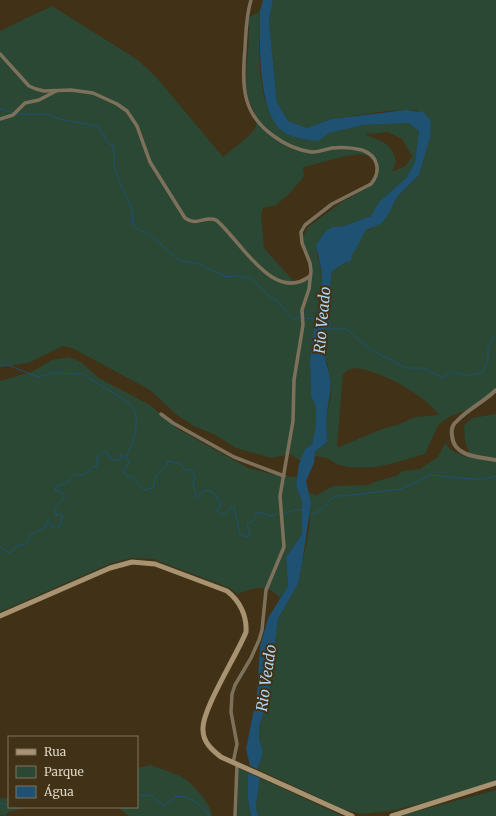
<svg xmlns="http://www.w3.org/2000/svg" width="496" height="816" viewBox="0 0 496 816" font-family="Merriweather,serif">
<rect width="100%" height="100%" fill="#413116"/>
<g fill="#2a4834" fill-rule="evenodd">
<path d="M 273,0 L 496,0 L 496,387 L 489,395 L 473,407 L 449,417 L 438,425 L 425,454 C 396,462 370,473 339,465 C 335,464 333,461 329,459 C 325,457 318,457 314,456 L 315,452 L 327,442 L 327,412 L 331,396 L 328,365 L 322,351 L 321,336 L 322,329 L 331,326 L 327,319 L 326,312 L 332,271 L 346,262 L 365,231 L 370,230 L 389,213 L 397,197 L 419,175 L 430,138 L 418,110 L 387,111 L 331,119 L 307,128 L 288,121 L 277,102 L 269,21 ZM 356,368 C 381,371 424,394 439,415 L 415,417 L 400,424 L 382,429 L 339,447 L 337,445 L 343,374 L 348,370 Z"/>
<path d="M 52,6 L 138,60 L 157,78 L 223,157 C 231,150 251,137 255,128 C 260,118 251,107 248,97 C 242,71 252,44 248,18 L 260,11 C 260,48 254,96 279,127 L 328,133 L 363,125 L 392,123 L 409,123 L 418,129 L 419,136 L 415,162 L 406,178 L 378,204 L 375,212 L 371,216 L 344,226 L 332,227 L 319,240 L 317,255 L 322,273 L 321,288 L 314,327 L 310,360 L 311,396 L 316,407 L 316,426 L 312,444 L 305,449 L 301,461 L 290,454 L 271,458 L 236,448 L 215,435 L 194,426 L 177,415 L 150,390 L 72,348 L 63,346 L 28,363 L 0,367 L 0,31 ZM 388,132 L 402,139 L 412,156 L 405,167 C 400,167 396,171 392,171 L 396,162 C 393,143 381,141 366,135 L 367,133 L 373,134 ZM 360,154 L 371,157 L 377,164 L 375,180 L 367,188 L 342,202 L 308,227 C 298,242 306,256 311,272 L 308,278 L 297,285 L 264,248 L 261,215 L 263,208 L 276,205 L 289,194 L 302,179 L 304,176 L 303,167 C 322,163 340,156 360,154 Z"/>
<path d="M 69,357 L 81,362 L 99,378 L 150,405 L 178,429 L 248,468 L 279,476 L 297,477 L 296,486 L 302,501 L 302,532 L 300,537 L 286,557 L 288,586 L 280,598 C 266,582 255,588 237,594 L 230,588 L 153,559 L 132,558 L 112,563 L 0,612 L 0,381 L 31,372 L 52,360 Z"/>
<path d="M 496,414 L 496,783 L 396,810 L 361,814 L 343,809 L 257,769 L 262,757 L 262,748 L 259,739 L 259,727 L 268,700 L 271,672 L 270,663 L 275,642 L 278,619 L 298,584 L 309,529 L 311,503 L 309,493 L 317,495 L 333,486 L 369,485 L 377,481 L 396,476 L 403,471 L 420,469 L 438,457 L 445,443 L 451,450 L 466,457 L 469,451 L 465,442 L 464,426 L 472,418 Z"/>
<path d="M 150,765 C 162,769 175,773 185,779 C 194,785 212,806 212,816 L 129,816 L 118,807 L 137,807 L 137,768 Z"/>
<path d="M 235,766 L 248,773 L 248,799 L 251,816 L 237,816 L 238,795 Z"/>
<path d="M 260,778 L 343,816 L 258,816 L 256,806 Z"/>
<path d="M 496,790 L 496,816 L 399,816 Z"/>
<path d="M 0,798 L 9,798 L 9,807 L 29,807 L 9,812 L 5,816 L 0,815 Z"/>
</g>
<g fill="#1e5172">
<path d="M 263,0 L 273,0 L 269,21 L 277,102 L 288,121 L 307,128 L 331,119 L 406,110 L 423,112 L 431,121 L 430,138 L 419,175 L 397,197 L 389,213 L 382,223 L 365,231 L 355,251 L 352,254 L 351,261 L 346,262 L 332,271 L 326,313 L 331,326 L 326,329 L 322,329 C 318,347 329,363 330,381 C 331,392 329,400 327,411 C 326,422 327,432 327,442 L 315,452 L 314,463 L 306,481 L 311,503 L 302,564 L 298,584 L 278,619 L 275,642 L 270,662 L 271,672 L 268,700 L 259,727 L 259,739 L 262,748 L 262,757 L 257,769 L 250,766 L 246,749 L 257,694 L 260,647 L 268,618 L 288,586 L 286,557 L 300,537 L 302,532 L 302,501 L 296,486 L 297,478 L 299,464 L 305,449 L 312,444 L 316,426 L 316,407 L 311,396 L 310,360 L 314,327 L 321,297 L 322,273 L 316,245 L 325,232 L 332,227 L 344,226 L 371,216 L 379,202 L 406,178 L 415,162 L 419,131 L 409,123 L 363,125 L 329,133 L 318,141 C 308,140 294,138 285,133 C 256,115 260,40 260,10 Z"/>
<path d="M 248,773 L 260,778 L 256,806 L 258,816 L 251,816 L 248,799 Z"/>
</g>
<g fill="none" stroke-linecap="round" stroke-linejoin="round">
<g stroke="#1e5172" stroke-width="1">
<path d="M 0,109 L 13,113"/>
<path d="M 16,114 L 48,114 L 59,119 L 98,126 L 101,133 L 104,134 L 107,143 L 113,145 C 115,153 113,158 114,164 C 117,180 126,194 132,210 C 134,215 131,220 134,227 L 149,234 L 179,260 L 199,264 L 226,277 L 235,276 L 251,278 L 271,298 L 277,301 L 291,317 L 294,319 L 301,317"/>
<path d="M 306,318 L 315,319"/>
<path d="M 326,329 L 346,329 L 370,349 L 405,368 L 423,368 L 443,378 L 452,371 L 468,376 L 483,372 L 488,359 L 488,348 L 496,334"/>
<path d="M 0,366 L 8,365 L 38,377 L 53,373 L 83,374 L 129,403 C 143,417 134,442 126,457"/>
<path d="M 284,514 L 294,510 L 302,510"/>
<path d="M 310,514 C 328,513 325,493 345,496 L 401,489 L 431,475 L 471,479 L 483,479 L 496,476"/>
<path d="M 0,547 L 10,553 C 13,551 14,547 17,546 C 26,544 28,545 30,535 L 45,527 L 48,520 L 52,527 L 59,528 L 63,516 L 61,513 L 57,516 L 54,509 L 65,496 L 59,491 L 55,491 L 57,485 C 65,487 70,480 74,474 L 78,476 L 87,473 L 93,466 L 96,467 L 98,455 L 106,451 L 111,459 L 119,461 L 121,455 L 127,459 L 129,463 L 123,472 L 127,476 L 131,476 L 144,490 L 153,488 L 155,477 L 167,466 L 168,461 L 180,464 L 185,470 L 192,470 L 195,477 L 193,484 L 197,498 L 203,491 L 208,490 L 214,493 L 221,505 L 217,510 L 221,514 L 225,514 L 230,508 L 234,507 L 240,534 L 245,537 L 250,535 L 247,524 L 253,521 L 257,513 L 261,512 L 271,516 L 276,514"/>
<path d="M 137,795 L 152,796 L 164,806 L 175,797 C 186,793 204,806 209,816"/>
<path d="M 0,803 L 9,805"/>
</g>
<g stroke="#7e715c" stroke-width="3.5">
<path d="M 0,54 L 29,86 L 36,89 L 44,91 L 71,90 L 93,93 L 117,104 L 127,111 L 137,126 L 150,162 L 185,218 C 197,227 205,215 216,220 C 239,238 273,305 310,276"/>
<path d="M 0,119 L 13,115 L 25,103 L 39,100 L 56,91"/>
<path d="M 161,414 L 173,423 L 234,457 L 284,476"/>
<path d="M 233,763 L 237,744 L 231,712 L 232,694 L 235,685 L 251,658 L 259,640 L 262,630 L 266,590 L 284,547 L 280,496 L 293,421 L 294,380 L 303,325 L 302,310 L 309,289 L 311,271 L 310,263 L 302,243 L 301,232 L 305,225 L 332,204 L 371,184 C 381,172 379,156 362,150 C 354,148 341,147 332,148 C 325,149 319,153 311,152 C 298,150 286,145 275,137 C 241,114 242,85 245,48 C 246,32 246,16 251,0"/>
<path d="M 235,816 L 237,765"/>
</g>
<path stroke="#7e715c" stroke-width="4" d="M 496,390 C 484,402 468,409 457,421 C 453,424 451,429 452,435 C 453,457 479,457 496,460"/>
<g stroke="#a79371" stroke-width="5">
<path d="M 0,616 L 110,568 L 132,562 L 155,564 L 227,591 C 240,601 247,616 246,632 C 237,655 201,711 203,730 C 203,742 212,750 221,757 L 352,816"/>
<path d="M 392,816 L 496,783"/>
</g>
</g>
<g text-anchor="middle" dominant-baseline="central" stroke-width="4" stroke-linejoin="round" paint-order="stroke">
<g font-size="15" font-style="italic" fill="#abd6f7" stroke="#413116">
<text transform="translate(322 320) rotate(-85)">Rio Veado</text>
<text transform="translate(266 678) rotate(-82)">Rio Veado</text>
</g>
</g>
<rect x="8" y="736" width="130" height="72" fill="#413116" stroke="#80735c"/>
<rect x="16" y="749" width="20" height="6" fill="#a79371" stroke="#80735c"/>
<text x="44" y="756" font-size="12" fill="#ded5c5">Rua</text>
<rect x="16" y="766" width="20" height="12" fill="#2a4834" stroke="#80735c"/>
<text x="44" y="776" font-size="12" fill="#ded5c5">Parque</text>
<rect x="16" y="786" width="20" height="12" fill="#1e5172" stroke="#80735c"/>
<text x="44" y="796" font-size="12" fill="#ded5c5">Água</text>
</svg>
